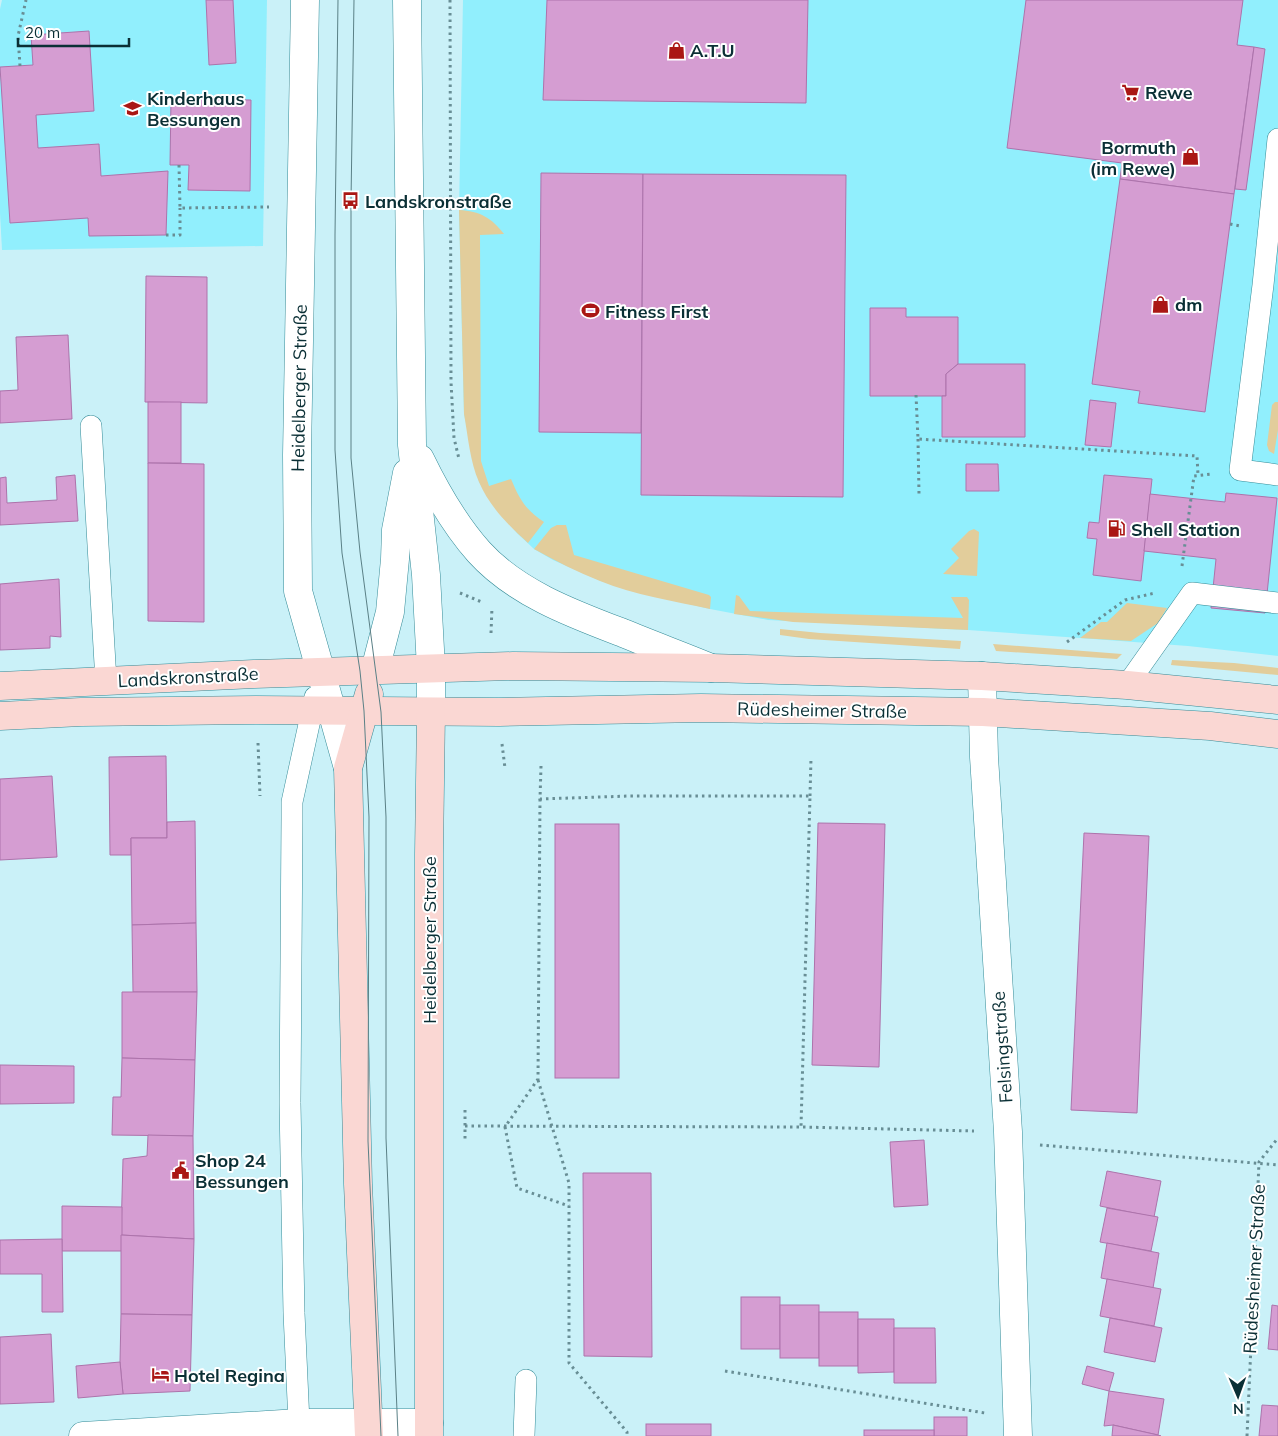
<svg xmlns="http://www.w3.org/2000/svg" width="1278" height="1436" viewBox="0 0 1278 1436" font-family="Mulish,sans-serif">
<rect width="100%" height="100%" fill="#caf1f8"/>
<g fill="#91effd">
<path d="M 2,0 L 267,0 L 263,246 L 2,250 L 0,213 L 0,9 Z"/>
<path d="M 463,0 L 1278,0 L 1278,656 L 1188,646 L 1080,638 L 968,630 L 768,620 L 710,609 L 629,590 L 601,581 L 553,560 L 534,549 L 517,533 L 498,511 L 479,482 L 464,414 L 459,210 Z"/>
</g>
<g fill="#e2cd9b">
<path d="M 459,210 C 480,211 492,218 504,234 L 480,235 L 481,461 L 489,486 L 511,479 C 520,500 525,509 544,522 L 528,543 C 509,526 489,506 479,482 C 470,462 468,436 464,414 Z"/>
<path d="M 1275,402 L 1278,402 L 1278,430 L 1274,454 L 1269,451 L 1267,445 L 1272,405 Z"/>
<path d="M 557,525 L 566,525 L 574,555 L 709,595 L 711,597 L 710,609 C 673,601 635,595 600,581 C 578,572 555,561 534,549 L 551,528 Z"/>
<path d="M 974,529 L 979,532 L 977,576 L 943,574 L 959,558 L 951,549 L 969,531 Z"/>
<path d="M 736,595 L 739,596 L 750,611 L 963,618 L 951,597 L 967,597 L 969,600 L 968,630 L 793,622 L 734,614 Z"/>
<path d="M 1127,603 L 1167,608 L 1158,623 L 1131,641 L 1080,638 L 1101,622 L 1107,622 Z"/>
<path d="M 780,629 L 820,633 L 961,641 L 960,649 L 809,639 L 780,635 Z"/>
<path d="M 993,644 L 1122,654 L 1117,659 L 996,651 Z"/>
<path d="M 1172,660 L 1234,663 L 1278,668 L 1278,675 L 1171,665 Z"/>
</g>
<g fill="#d59dd2" stroke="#ad73ab">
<path d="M 206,0 L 233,0 L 236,63 L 209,65 Z"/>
<path d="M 547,0 L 808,0 L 806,103 L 543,100 Z"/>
<path d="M 1026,0 L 1243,0 L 1237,45 L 1254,47 L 1234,194 L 1120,179 L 1122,163 L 1007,148 Z"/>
<path d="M 89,31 L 94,111 L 36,115 L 38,148 L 99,144 L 101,176 L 168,171 L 166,235 L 89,236 L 88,218 L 10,223 L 0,67 L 33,65 L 31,35 Z"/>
<path d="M 1254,47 L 1265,49 L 1246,190 L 1235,189 Z"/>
<path d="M 171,99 L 251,100 L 250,191 L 188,190 L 189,165 L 170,165 Z"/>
<path d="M 541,173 L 643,174 L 641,433 L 539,432 Z"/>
<path d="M 643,174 L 846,175 L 843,497 L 641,495 Z"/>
<path d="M 1120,179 L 1234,194 L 1205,412 L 1138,403 L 1140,391 L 1092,384 Z"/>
<path d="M 146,276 L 207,277 L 207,403 L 145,402 Z"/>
<path d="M 870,308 L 906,308 L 906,317 L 958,317 L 958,364 L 946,374 L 946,396 L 870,396 Z"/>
<path d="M 68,335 L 72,419 L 0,423 L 0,391 L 18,390 L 16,337 Z"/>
<path d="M 958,364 L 1025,364 L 1025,437 L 942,437 L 942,396 L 946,396 L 946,374 Z"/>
<path d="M 1090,400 L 1116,403 L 1111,447 L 1085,445 Z"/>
<rect x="148" y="402" width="33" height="61"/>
<path d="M 148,463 L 204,464 L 204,622 L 148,621 Z"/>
<path d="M 966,464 L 998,464 L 999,491 L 966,491 Z"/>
<path d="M 75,475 L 78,521 L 0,525 L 0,478 L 6,477 L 7,503 L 57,500 L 56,477 Z"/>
<path d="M 1104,475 L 1152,479 L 1141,581 L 1093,575 L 1097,539 L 1087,538 L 1089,522 L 1099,523 Z"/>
<path d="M 1226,493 L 1277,498 L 1265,613 L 1211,608 L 1216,559 L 1144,551 L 1150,494 L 1225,502 Z"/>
<path d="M 59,579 L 61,637 L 50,636 L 50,648 L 0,650 L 0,584 Z"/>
<path d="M 166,756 L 167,838 L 131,838 L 131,855 L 110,855 L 109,757 Z"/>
<path d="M 52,776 L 57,857 L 0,860 L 0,779 Z"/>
<path d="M 195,821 L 196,923 L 132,925 L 131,838 L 167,838 L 167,822 Z"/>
<path d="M 818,823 L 885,824 L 879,1067 L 812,1065 Z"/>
<rect x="555" y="824" width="64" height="254"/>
<path d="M 1084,833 L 1149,836 L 1137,1113 L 1071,1110 Z"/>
<path d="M 196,923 L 197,992 L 133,992 L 132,925 Z"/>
<path d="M 122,992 L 197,992 L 195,1060 L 122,1058 Z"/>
<path d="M 122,1058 L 195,1060 L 193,1136 L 112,1135 L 113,1097 L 121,1097 Z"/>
<path d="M 0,1065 L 74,1066 L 74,1103 L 0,1104 Z"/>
<path d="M 148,1135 L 193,1136 L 194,1239 L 121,1235 L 123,1159 L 147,1156 Z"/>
<path d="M 924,1140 L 928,1205 L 894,1207 L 890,1142 Z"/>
<path d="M 1107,1171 L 1161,1181 L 1154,1217 L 1100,1206 Z"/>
<path d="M 583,1173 L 651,1173 L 652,1357 L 584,1356 Z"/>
<path d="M 62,1206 L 122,1207 L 122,1251 L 62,1251 Z"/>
<path d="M 1107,1208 L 1158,1217 L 1151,1251 L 1100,1242 Z"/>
<path d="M 121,1235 L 194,1239 L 192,1315 L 121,1314 Z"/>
<path d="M 62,1239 L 63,1312 L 42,1312 L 42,1274 L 0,1274 L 0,1240 Z"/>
<path d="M 1107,1243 L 1159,1253 L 1153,1288 L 1101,1278 Z"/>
<path d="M 1107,1279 L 1161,1289 L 1154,1326 L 1100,1316 Z"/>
<rect x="741" y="1297" width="39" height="52"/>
<rect x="780" y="1305" width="39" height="53"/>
<path d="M 1272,1305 L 1278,1306 L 1278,1350 L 1268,1349 Z"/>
<rect x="819" y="1312" width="39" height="54"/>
<path d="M 121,1314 L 192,1315 L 190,1391 L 123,1394 L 120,1362 Z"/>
<path d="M 1110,1318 L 1162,1328 L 1155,1362 L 1104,1352 Z"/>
<path d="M 858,1319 L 894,1319 L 894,1372 L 858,1373 Z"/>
<path d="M 894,1328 L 935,1328 L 936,1383 L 894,1383 Z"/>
<path d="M 51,1334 L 54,1402 L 0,1404 L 0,1337 Z"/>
<path d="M 120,1362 L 123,1394 L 78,1398 L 76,1366 Z"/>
<path d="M 1087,1366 L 1114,1373 L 1109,1391 L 1082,1384 Z"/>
<path d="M 1109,1391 L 1164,1399 L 1158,1435 L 1113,1425 L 1104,1426 Z"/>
<path d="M 1262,1405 L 1278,1406 L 1278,1436 L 1259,1436 Z"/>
<rect x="934" y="1417" width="33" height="19"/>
<rect x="646" y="1424" width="65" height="12"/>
<path d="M 1113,1425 L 1158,1435 L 1161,1436 L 1112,1436 Z"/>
<rect x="864" y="1430" width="70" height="6"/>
</g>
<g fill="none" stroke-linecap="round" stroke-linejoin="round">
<defs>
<g id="service">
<path d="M 1278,139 L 1263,285 L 1240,470 L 1278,475"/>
<path d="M 91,426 L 106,681"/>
<path d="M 1127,685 L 1192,593 L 1278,603"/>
<path d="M 299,1423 L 294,1313 L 290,1103 L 292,818 L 292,802 L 315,697"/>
<path d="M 524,1436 L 526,1380"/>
</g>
<g id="minor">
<path d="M 305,0 L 297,455 L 298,591 L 348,768"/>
<path d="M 982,676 L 984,757 L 1008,1132 L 1018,1436"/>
<path d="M 83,1436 L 299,1423 L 429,1423"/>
</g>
<g id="tertiary">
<path d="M 407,0 L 412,445 L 426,575 L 431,668 L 431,712"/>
<path d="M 420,459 C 436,492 454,524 479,552 C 516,593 573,614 623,633 C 652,645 682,656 711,668"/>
<path d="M 375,670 L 390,612 L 395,559 L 396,530 L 407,473"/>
</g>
<g id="secondary">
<path d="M 0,686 L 254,674 L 513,666 L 711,668 L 982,676 L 1127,685 L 1278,700"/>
<path d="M 0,716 L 81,712 L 256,710 L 499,712 L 701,708 L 983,712 L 1210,726 L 1278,734"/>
<path d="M 369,1436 L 358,1184 L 348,768 L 369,694"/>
<path d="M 429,1436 L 429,854 L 431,712"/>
</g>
</defs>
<use href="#service" stroke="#358c98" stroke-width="22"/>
<use href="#minor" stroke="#358c98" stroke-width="29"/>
<use href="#tertiary" stroke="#358c98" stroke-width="29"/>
<use href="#secondary" stroke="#358c98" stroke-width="29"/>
<g stroke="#688e95" stroke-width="3" stroke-dasharray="2.5 4" stroke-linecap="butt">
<path d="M 450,0 L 451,382 L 454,438 L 459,459"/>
<path d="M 20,66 L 18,36 L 26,0"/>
<path d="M 179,165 L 180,208 L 269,207"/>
<path d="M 1230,224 L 1240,226"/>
<path d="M 166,235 L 180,235 L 180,208"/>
<path d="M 916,395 L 918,439 L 1197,456 L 1198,475"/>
<path d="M 918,439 L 919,494"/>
<path d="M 1182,566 L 1194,476 L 1212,474"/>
<path d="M 460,593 L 484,603"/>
<path d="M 491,633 L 492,607"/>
<path d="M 1067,642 L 1125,600 L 1155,593"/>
<path d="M 258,743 L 260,796"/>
<path d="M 502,744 L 505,768"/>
<path d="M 541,766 L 540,799 L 630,796 L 810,796 L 801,1127"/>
<path d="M 810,796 L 811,758"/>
<path d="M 540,799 L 538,1079 L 505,1127 L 517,1188 L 569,1206"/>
<path d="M 538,1080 L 569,1183 L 569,1363 L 627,1432 L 627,1436"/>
<path d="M 465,1110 L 465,1142"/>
<path d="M 465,1126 L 801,1127 L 974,1131"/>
<path d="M 1040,1145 L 1278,1165"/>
<path d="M 725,1371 L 985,1413"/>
<path d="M 1247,1436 L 1259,1162 L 1278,1138"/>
</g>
<use href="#service" stroke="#fff" stroke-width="21"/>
<use href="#minor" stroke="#fff" stroke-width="28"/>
<use href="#tertiary" stroke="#fff" stroke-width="28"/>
<use href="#secondary" stroke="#fad7d3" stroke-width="28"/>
<g stroke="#5a8086" stroke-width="1">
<path d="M 338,0 L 335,235 L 335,450 L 342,553 L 360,671 L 364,711 L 369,817 L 368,1141 L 381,1436"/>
<path d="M 354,0 L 351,201 L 351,458 L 360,552 L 381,712 L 386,817 L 386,1138 L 398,1436"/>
</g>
</g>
<defs>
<symbol id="shop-bare" viewBox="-9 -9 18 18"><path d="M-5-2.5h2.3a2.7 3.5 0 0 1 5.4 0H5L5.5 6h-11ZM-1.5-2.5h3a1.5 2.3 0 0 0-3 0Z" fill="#aa1714" stroke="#fff" stroke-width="2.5" paint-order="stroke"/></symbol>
<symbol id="supermarket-bare" viewBox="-9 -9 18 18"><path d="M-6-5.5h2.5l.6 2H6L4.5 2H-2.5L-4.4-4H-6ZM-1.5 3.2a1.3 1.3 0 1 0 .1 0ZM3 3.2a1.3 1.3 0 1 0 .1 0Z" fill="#aa1714" stroke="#fff" stroke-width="2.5" paint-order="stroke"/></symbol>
<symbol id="school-bare" viewBox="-9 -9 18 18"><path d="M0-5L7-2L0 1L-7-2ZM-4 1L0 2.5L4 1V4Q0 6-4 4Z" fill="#aa1714" stroke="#fff" stroke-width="2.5" paint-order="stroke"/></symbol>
<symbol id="bus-bare" viewBox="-9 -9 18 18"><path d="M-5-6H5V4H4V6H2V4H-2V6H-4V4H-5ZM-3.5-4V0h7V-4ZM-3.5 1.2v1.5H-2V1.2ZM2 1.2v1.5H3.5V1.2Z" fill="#aa1714" stroke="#fff" stroke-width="2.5" paint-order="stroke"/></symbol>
<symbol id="stadium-bare" viewBox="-9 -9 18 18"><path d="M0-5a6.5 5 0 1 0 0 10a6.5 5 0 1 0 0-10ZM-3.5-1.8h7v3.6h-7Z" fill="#aa1714" stroke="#fff" stroke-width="2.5" paint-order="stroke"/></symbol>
<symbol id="fuel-bare" viewBox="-9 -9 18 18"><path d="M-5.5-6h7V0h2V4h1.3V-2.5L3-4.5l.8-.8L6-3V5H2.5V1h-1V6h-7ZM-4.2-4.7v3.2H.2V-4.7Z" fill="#aa1714" stroke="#fff" stroke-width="2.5" paint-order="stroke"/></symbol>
<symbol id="civic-bare" viewBox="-9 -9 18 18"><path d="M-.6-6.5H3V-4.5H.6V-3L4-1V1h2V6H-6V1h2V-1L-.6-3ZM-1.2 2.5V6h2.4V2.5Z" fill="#aa1714" stroke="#fff" stroke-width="2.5" paint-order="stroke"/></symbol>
<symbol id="hotel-bare" viewBox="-9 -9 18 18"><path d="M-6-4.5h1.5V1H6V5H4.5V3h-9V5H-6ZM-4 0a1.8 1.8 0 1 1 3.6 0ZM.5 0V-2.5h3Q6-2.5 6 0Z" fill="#aa1714" stroke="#fff" stroke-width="2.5" paint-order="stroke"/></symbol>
</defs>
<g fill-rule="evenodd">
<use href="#shop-bare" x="664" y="38" width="25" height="25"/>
<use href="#supermarket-bare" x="1118" y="80" width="25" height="25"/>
<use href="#school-bare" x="120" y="96" width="25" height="25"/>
<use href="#shop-bare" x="1178" y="144" width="25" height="25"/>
<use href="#bus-bare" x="338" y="188" width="25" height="25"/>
<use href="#shop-bare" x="1148" y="292" width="25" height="25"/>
<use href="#stadium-bare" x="578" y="298" width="25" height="25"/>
<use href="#fuel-bare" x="1104" y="516" width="25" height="25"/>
<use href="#civic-bare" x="168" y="1158" width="25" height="25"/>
<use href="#hotel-bare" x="148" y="1362" width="25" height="25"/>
</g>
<g text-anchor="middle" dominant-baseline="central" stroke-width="4" stroke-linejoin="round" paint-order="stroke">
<g font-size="18" font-weight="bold" fill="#0a2f35" stroke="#fff" text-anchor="start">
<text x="690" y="50">A.T.U</text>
<text x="1145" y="92">Rewe</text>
<text x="147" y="98">Kinderhaus<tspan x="147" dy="21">Bessungen</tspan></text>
<text x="1176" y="147" text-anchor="end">Bormuth<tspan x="1176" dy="21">(im Rewe)</tspan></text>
<text x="365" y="201">Landskronstraße</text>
<text x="1175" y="304">dm</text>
<text x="605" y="311">Fitness First</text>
<text x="1131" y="529">Shell Station</text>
<text x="195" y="1160">Shop 24<tspan x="195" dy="21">Bessungen</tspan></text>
<text x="174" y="1375">Hotel Regina</text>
</g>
<g font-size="18" fill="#0a2f35" stroke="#fff">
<text transform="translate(299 388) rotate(-89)">Heidelberger Straße</text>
<text transform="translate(188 677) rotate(-3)">Landskronstraße</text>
<text transform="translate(822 710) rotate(1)">Rüdesheimer Straße</text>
<text transform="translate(429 940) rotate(-90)">Heidelberger Straße</text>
<text transform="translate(1002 1047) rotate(-94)">Felsingstraße</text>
<text transform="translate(1254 1269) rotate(-87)">Rüdesheimer Straße</text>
</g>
</g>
<g transform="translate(1238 1396) rotate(178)" stroke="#ffffff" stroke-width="4" paint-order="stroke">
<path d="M0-4L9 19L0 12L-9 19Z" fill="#0a2f35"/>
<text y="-8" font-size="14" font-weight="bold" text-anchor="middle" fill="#0a2f35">N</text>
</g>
<path d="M18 38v8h111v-8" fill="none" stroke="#0a2f35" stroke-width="2.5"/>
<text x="25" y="38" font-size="15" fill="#0a2f35" stroke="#ffffff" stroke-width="4" paint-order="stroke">20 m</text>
</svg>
